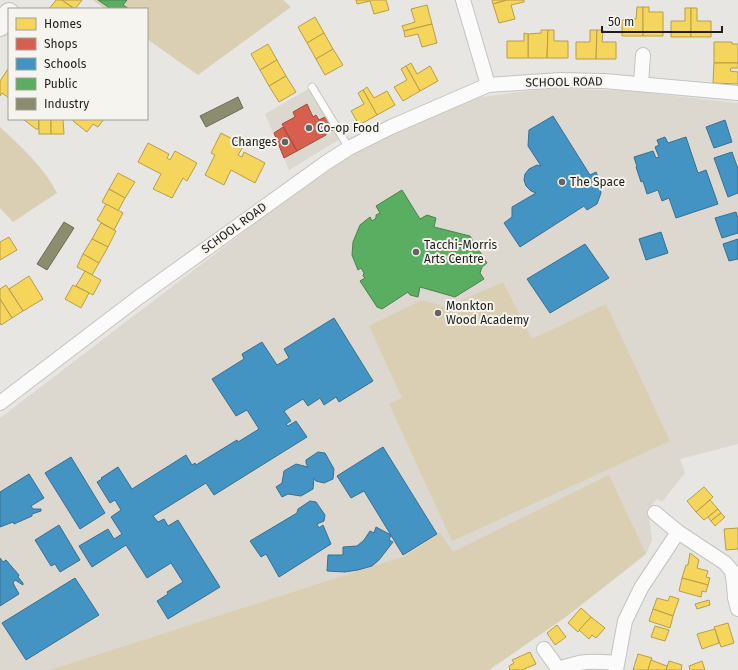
<svg xmlns="http://www.w3.org/2000/svg" width="738" height="670" viewBox="0 0 738 670" font-family="'Fira Sans',sans-serif">
<rect width="100%" height="100%" fill="#e7e6e3"/>
<g fill="#dcd8d0">
<path d="M 550,88 L 630,91 L 738,103 L 738,444 L 680,459 L 685,473 L 662,502 L 657,499 L 648,509 L 652,540 L 646,554 L 567,616 L 489,670 L 0,670 L 0,418 L 262,218 L 344,160 L 406,128 L 474,98 Z"/>
<path d="M 308,89 L 340,139 L 289,170 L 265,114 Z"/>
</g>
<g fill="#dacfb3">
<path d="M 93,0 L 283,0 L 291,7 L 198,75 L 147,39 L 147,9 L 105,9 Z"/>
<path d="M 0,127 C 21,147 44,167 57,193 L 13,222 L 0,208 Z"/>
<path d="M 503,282 L 532,339 L 606,304 L 670,441 L 452,541 L 389,404 L 402,398 L 369,326 L 422,300 L 446,307 Z"/>
<path d="M 609,475 L 646,554 L 567,616 L 489,670 L 50,670 L 405,556 L 440,533 L 453,552 Z"/>
</g>
<g fill="#f6d55c" stroke="#b69e49">
<path d="M 56,0 L 62,0 L 74,9 L 49,9 Z"/>
<path d="M 62,0 L 82,0 L 75,9 Z"/>
<path d="M 356,0 L 386,0 L 389,10 L 374,14 L 370,1 L 357,4 Z"/>
<path d="M 492,0 L 507,0 L 493,4 Z"/>
<path d="M 507,0 L 524,0 L 524,2 L 511,5 L 515,19 L 499,23 L 493,4 Z"/>
<path d="M 427,5 L 432,24 L 404,31 L 402,26 L 415,22 L 411,9 Z"/>
<path d="M 637,7 L 643,7 L 643,36 L 622,36 L 622,20 L 636,19 Z"/>
<path d="M 643,7 L 649,7 L 649,12 L 663,12 L 663,36 L 643,36 Z"/>
<path d="M 685,8 L 691,8 L 691,37 L 671,37 L 671,21 L 685,21 Z"/>
<path d="M 691,8 L 697,8 L 697,21 L 711,21 L 711,37 L 691,37 Z"/>
<path d="M 315,17 L 324,33 L 307,43 L 298,27 Z"/>
<path d="M 432,24 L 437,43 L 422,47 L 418,34 L 405,37 L 404,31 Z"/>
<path d="M 541,30 L 548,30 L 547,58 L 528,58 L 528,34 L 541,33 Z"/>
<path d="M 548,30 L 554,30 L 554,41 L 568,41 L 568,58 L 547,58 Z"/>
<path d="M 590,30 L 597,30 L 596,59 L 576,59 L 576,42 L 590,42 Z"/>
<path d="M 597,30 L 603,30 L 602,42 L 616,42 L 616,59 L 596,59 Z"/>
<path d="M 324,33 L 333,49 L 316,59 L 307,43 Z"/>
<path d="M 524,33 L 528,34 L 528,58 L 507,58 L 507,41 L 524,41 Z"/>
<path d="M 714,42 L 732,42 L 732,44 L 738,44 L 738,63 L 714,63 Z"/>
<path d="M 268,44 L 277,60 L 260,70 L 251,54 Z"/>
<path d="M 333,49 L 343,65 L 325,75 L 316,59 Z"/>
<path d="M 277,60 L 286,76 L 269,86 L 260,70 Z"/>
<path d="M 411,63 L 417,74 L 430,66 L 438,81 L 420,91 L 406,66 Z"/>
<path d="M 714,63 L 738,63 L 738,68 L 731,68 L 730,71 L 738,72 L 738,84 L 713,83 Z"/>
<path d="M 406,66 L 420,91 L 403,101 L 394,87 L 407,80 L 401,69 Z"/>
<path d="M 8,69 L 9,70 L 9,98 L 2,93 L 0,96 L 0,81 Z"/>
<path d="M 286,76 L 296,92 L 279,102 L 269,86 Z"/>
<path d="M 367,87 L 374,98 L 387,91 L 395,105 L 377,115 L 363,90 Z"/>
<path d="M 363,90 L 377,115 L 359,125 L 351,111 L 364,104 L 358,93 Z"/>
<path d="M 23,119 L 39,119 L 39,129 L 36,129 Z"/>
<rect x="39" y="119" width="12" height="15"/>
<path d="M 51,119 L 63,119 L 64,134 L 51,134 Z"/>
<path d="M 74,119 L 104,119 L 98,127 L 93,124 L 87,132 L 73,121 Z"/>
<path d="M 221,133 L 244,145 L 238,155 L 242,157 L 244,152 L 265,163 L 255,183 L 231,170 L 224,185 L 205,175 L 215,155 L 211,153 Z"/>
<path d="M 148,143 L 169,154 L 167,158 L 170,160 L 175,151 L 197,163 L 187,181 L 183,178 L 172,198 L 153,189 L 161,174 L 138,162 Z"/>
<path d="M 118,173 L 135,182 L 125,198 L 109,189 Z"/>
<path d="M 109,189 L 125,198 L 118,211 L 102,202 Z"/>
<path d="M 106,204 L 123,213 L 114,230 L 97,220 Z"/>
<path d="M 101,223 L 116,231 L 108,247 L 92,239 Z"/>
<path d="M 9,237 L 17,250 L 0,260 L 0,242 Z"/>
<path d="M 92,239 L 108,247 L 99,263 L 83,254 Z"/>
<path d="M 83,254 L 99,263 L 92,275 L 77,267 Z"/>
<path d="M 85,271 L 101,280 L 93,295 L 76,286 Z"/>
<path d="M 29,276 L 43,299 L 23,311 L 9,289 Z"/>
<path d="M 6,285 L 23,311 L 12,318 L 0,299 L 0,289 Z"/>
<path d="M 73,285 L 89,293 L 81,308 L 65,299 Z"/>
<path d="M 0,299 L 12,318 L 1,325 L 0,323 Z"/>
<path d="M 704,487 L 713,497 L 696,512 L 687,501 Z"/>
<path d="M 710,500 L 718,509 L 704,520 L 696,512 Z"/>
<path d="M 718,509 L 721,513 L 711,521 L 708,517 Z"/>
<path d="M 721,513 L 725,517 L 715,526 L 711,521 Z"/>
<path d="M 738,528 L 738,549 L 726,550 L 724,529 Z"/>
<path d="M 690,553 L 699,560 L 697,568 L 708,571 L 706,577 L 710,578 L 708,585 L 682,578 L 686,565 L 688,565 Z"/>
<path d="M 682,578 L 708,585 L 706,592 L 702,591 L 701,597 L 679,591 Z"/>
<path d="M 670,596 L 679,599 L 673,616 L 653,609 L 657,598 L 668,601 Z"/>
<path d="M 709,600 L 710,605 L 697,609 L 695,604 Z"/>
<path d="M 581,608 L 591,617 L 578,632 L 568,623 Z"/>
<path d="M 653,609 L 673,616 L 670,628 L 649,621 Z"/>
<path d="M 591,617 L 605,628 L 596,638 L 592,635 L 589,639 L 579,630 Z"/>
<path d="M 728,623 L 734,643 L 721,647 L 714,627 Z"/>
<path d="M 557,625 L 566,637 L 555,645 L 547,633 Z"/>
<path d="M 655,626 L 669,630 L 665,641 L 651,637 Z"/>
<path d="M 715,629 L 719,643 L 702,649 L 697,634 Z"/>
<path d="M 530,652 L 536,664 L 522,670 L 510,670 L 509,666 L 514,663 L 512,660 Z"/>
<path d="M 638,654 L 652,658 L 648,670 L 633,670 Z"/>
<path d="M 651,660 L 667,666 L 666,670 L 648,670 Z"/>
<path d="M 669,661 L 682,665 L 681,670 L 666,670 Z"/>
<path d="M 702,661 L 705,670 L 690,670 L 689,666 Z"/>
</g>
<g fill="#d6604d" stroke="#9f4c3e">
<path d="M 307,104 L 313,117 L 316,115 L 319,120 L 327,116 L 334,129 L 326,134 L 326,135 L 297,151 L 282,124 L 295,117 L 293,112 Z"/>
<path d="M 283,127 L 297,151 L 284,158 L 274,133 Z"/>
</g>
<g fill="#4393c3" stroke="#387091">
<path d="M 553,116 L 590,175 L 596,172 L 599,179 L 601,193 L 597,204 L 587,210 L 584,206 L 520,247 L 504,223 L 512,217 L 512,207 L 536,193 L 531,191 L 526,186 L 524,180 L 525,174 L 529,169 L 537,165 L 541,166 L 528,146 L 529,130 Z"/>
<path d="M 725,120 L 732,142 L 714,148 L 706,127 Z"/>
<path d="M 665,137 L 668,143 L 686,137 L 698,173 L 706,170 L 718,204 L 676,218 L 669,198 L 662,201 L 658,190 L 647,194 L 643,181 L 641,182 L 636,167 L 637,167 L 634,157 L 653,151 L 656,158 L 659,157 L 655,147 L 659,145 L 657,140 Z"/>
<path d="M 732,152 L 738,169 L 738,193 L 728,197 L 714,158 Z"/>
<path d="M 736,212 L 738,218 L 738,233 L 722,238 L 715,218 Z"/>
<path d="M 661,232 L 668,253 L 646,260 L 639,239 Z"/>
<path d="M 738,239 L 738,259 L 729,261 L 723,244 Z"/>
<path d="M 585,244 L 609,278 L 550,313 L 527,279 Z"/>
<path d="M 334,318 L 373,381 L 339,402 L 336,397 L 324,405 L 320,398 L 308,406 L 303,399 L 284,411 L 291,421 L 286,424 L 288,426 L 296,421 L 307,437 L 214,495 L 206,483 L 153,516 L 158,522 L 164,519 L 168,526 L 178,520 L 220,587 L 168,619 L 157,601 L 168,594 L 167,592 L 183,582 L 171,563 L 147,578 L 126,545 L 92,567 L 79,546 L 108,529 L 114,539 L 122,534 L 111,517 L 121,510 L 115,500 L 110,503 L 97,482 L 102,479 L 101,478 L 118,467 L 132,489 L 186,455 L 192,465 L 195,463 L 196,465 L 237,440 L 238,442 L 259,429 L 247,410 L 236,416 L 212,379 L 244,359 L 242,354 L 262,342 L 277,365 L 289,358 L 284,349 Z"/>
<path d="M 383,447 L 437,534 L 403,555 L 364,491 L 351,498 L 337,476 Z"/>
<path d="M 318,452 L 325,453 L 334,469 L 333,479 L 324,483 L 316,481 L 314,478 L 313,489 L 301,496 L 288,494 L 282,497 L 276,487 L 282,483 L 284,471 L 296,464 L 308,467 L 306,463 L 306,460 Z"/>
<path d="M 71,457 L 105,513 L 80,529 L 45,473 Z"/>
<path d="M 29,474 L 44,498 L 31,506 L 33,509 L 41,509 L 41,511 L 32,514 L 32,516 L 14,524 L 13,522 L 0,527 L 0,492 Z"/>
<path d="M 310,501 L 316,502 L 325,515 L 324,521 L 317,524 L 319,528 L 323,525 L 331,544 L 279,577 L 266,554 L 261,557 L 250,541 L 297,513 L 298,509 Z"/>
<path d="M 59,525 L 80,560 L 60,572 L 55,564 L 51,566 L 35,540 Z"/>
<path d="M 376,527 L 391,535 L 389,540 L 393,542 L 379,560 L 372,566 L 358,570 L 345,572 L 327,571 L 328,555 L 343,555 L 343,547 L 357,546 L 364,540 L 370,531 L 374,533 Z"/>
<path d="M 0,558 L 3,562 L 6,560 L 19,575 L 18,577 L 23,583 L 23,585 L 15,580 L 13,583 L 19,594 L 0,606 Z"/>
<path d="M 75,578 L 99,615 L 26,660 L 2,623 Z"/>
</g>
<g fill="#5aae61" stroke="#48834c">
<path d="M 98,0 L 127,0 L 123,5 L 129,9 L 111,9 Z"/>
<path d="M 402,190 L 420,219 L 427,215 L 436,218 L 434,227 L 470,236 L 487,263 L 482,267 L 480,273 L 484,279 L 455,297 L 420,287 L 418,297 L 410,295 L 408,292 L 382,309 L 377,307 L 360,281 L 365,278 L 363,276 L 364,273 L 361,268 L 358,270 L 352,255 L 353,242 L 360,225 L 370,217 L 372,221 L 376,218 L 376,215 L 380,213 L 376,206 Z"/>
</g>
<g fill="#8c8c6e" stroke="#6b6b55">
<path d="M 238,97 L 243,108 L 206,127 L 200,116 Z"/>
<path d="M 64,222 L 74,228 L 47,270 L 37,264 Z"/>
</g>
<g fill="none" stroke-linecap="round" stroke-linejoin="round">
<defs>
<path id="lane" d="M 312,87 L 349,148"/>
<g id="street">
<path d="M 463,0 L 488,85"/>
<path d="M 641,84 L 643,55"/>
<path d="M 0,403 L 139,297 L 327,162 L 349,148 L 391,127 L 488,85 L 561,80 L 604,81 L 738,93"/>
<path d="M 655,513 L 678,532 L 725,563 L 732,571 L 734,584 L 735,598 L 738,609"/>
<path d="M 544,649 L 559,670"/>
<path d="M 559,669 C 583,660 591,661 617,663"/>
<path d="M 616,670 L 625,621 L 641,588 L 678,532"/>
</g>
<path id="secondary" d="M 0,26 L 9,13"/>
</defs>
<use href="#lane" stroke="#c4c3c0" stroke-width="9"/>
<use href="#street" stroke="#c4c3c0" stroke-width="16"/>
<use href="#secondary" stroke="#c4c3c0" stroke-width="22"/>
<use href="#lane" stroke="#fbfbfb" stroke-width="7"/>
<use href="#street" stroke="#fbfbfb" stroke-width="14"/>
<use href="#secondary" stroke="#f6f6f7" stroke-width="20"/>
</g>
<g fill="#656462" stroke="#f6f4ee" stroke-width="1.5">
<circle cx="309" cy="128" r="4"/>
<circle cx="285" cy="142" r="4"/>
<circle cx="562" cy="182" r="4"/>
<circle cx="416" cy="252" r="4"/>
<circle cx="438" cy="313" r="4"/>
</g>
<g text-anchor="middle" dominant-baseline="central" stroke-width="4" stroke-linejoin="round" paint-order="stroke">
<g font-size="12" fill="#1f1e1c" stroke="#f6f4ee">
<text transform="translate(564 82) rotate(-1)">SCHOOL ROAD</text>
<text transform="translate(234 228) rotate(-36)">SCHOOL ROAD</text>
</g>
<g font-size="12" fill="#1f1e1c" stroke="#f6f4ee" text-anchor="start">
<text x="317" y="128">Co-op Food</text>
<text x="277" y="142" text-anchor="end">Changes</text>
<text x="570" y="182">The Space</text>
<text x="424" y="245">Tacchi-Morris<tspan x="424" dy="14">Arts Centre</tspan></text>
<text x="446" y="306">Monkton<tspan x="446" dy="14">Wood Academy</tspan></text>
</g>
</g>
<rect x="8" y="8" width="140" height="112" fill="#f6f4ee" stroke="#a09e9a"/>
<rect x="16" y="18" width="20" height="12" fill="#f6d55c" stroke="#a09e9a"/>
<text x="44" y="28" font-size="12" fill="#1f1e1c">Homes</text>
<rect x="16" y="38" width="20" height="12" fill="#d6604d" stroke="#a09e9a"/>
<text x="44" y="48" font-size="12" fill="#1f1e1c">Shops</text>
<rect x="16" y="58" width="20" height="12" fill="#4393c3" stroke="#a09e9a"/>
<text x="44" y="68" font-size="12" fill="#1f1e1c">Schools</text>
<rect x="16" y="78" width="20" height="12" fill="#5aae61" stroke="#a09e9a"/>
<text x="44" y="88" font-size="12" fill="#1f1e1c">Public</text>
<rect x="16" y="98" width="20" height="12" fill="#8c8c6e" stroke="#a09e9a"/>
<text x="44" y="108" font-size="12" fill="#1f1e1c">Industry</text>
<path d="M602 26v6h120v-6" fill="none" stroke="#1f1e1c" stroke-width="2"/>
<text x="608" y="26" font-size="12" fill="#1f1e1c" stroke="#f6f4ee" stroke-width="3" paint-order="stroke">50 m</text>
</svg>
